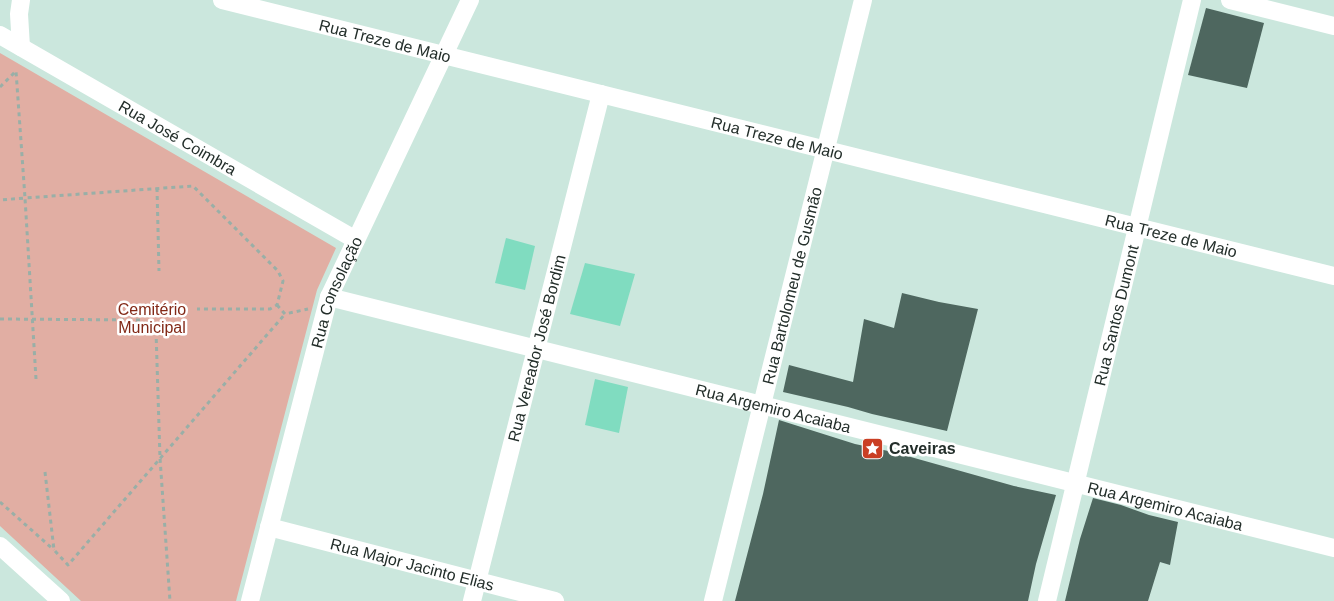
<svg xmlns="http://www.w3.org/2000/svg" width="1334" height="601" viewBox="0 0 1334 601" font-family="Arial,sans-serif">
<rect width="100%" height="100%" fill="#cbe7dd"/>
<path fill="#e1aea3" d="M 0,53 L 336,248 L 317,290 L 236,601 L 81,601 L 0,526 Z"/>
<g fill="#80dcc0">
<path d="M 506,238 L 535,246 L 525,290 L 495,283 Z"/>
<path d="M 585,263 L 635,274 L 620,326 L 570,314 Z"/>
<path d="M 595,379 L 628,387 L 619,433 L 585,425 Z"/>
</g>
<g fill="#4e675f">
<path d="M 1206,8 L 1264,23 L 1247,88 L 1188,75 Z"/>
<path d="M 902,293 L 939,302 L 978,309 L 947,431 L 872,414 L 848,407 L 783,392 L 789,365 L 853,382 L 864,319 L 894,328 Z"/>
<path d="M 779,420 L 855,444 L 893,452 L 1014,486 L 1056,495 L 1036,564 L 1028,601 L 735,601 L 763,494 Z"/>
<path d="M 1093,498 L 1121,505 L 1149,515 L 1178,522 L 1170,565 L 1160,562 L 1148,601 L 1065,601 L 1080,539 Z"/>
</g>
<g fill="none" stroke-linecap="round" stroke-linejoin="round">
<g stroke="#99afa7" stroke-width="3" stroke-dasharray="4 4" stroke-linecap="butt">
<path d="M 0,87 L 16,71 L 25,198 L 0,200"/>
<path d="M 157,188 L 159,271"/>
<path d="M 277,305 L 285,314 L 308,309"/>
<path d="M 0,319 L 141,320"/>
<path d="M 156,331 L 160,458 L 170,601"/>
<path d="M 36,379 L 25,198 L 193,186 L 278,271 L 283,281 L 277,305 L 270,309 L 197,309"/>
<path d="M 45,472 L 54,550 L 68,565 L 285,314"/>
<path d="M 0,502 L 54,550"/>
</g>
<g stroke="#fff" stroke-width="18">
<path d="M 21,0 L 19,14 L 21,47"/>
<path id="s1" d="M 222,0 L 1334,276"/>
<path d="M 1230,0 L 1334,26"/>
<path id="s2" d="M 0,35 L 356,240"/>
<path id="s3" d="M 329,297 L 1334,548"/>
<path id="s4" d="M 269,527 L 555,601"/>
<path d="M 0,546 L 61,601"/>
<path id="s5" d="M 250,601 L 329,297 L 470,0"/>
<path id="s6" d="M 472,601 L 601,94"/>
<path id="s7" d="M 713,601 L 863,0"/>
<path id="s8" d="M 1047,601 L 1192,0"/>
</g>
</g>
<defs>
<symbol id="sight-square" viewBox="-11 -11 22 22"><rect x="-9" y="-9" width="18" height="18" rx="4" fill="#ca3f24" stroke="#fff"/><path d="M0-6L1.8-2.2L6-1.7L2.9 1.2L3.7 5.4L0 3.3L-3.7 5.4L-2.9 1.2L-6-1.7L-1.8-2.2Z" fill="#fff"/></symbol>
</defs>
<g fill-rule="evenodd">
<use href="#sight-square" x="860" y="436" width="25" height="25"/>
</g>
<g text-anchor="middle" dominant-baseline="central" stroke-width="5" stroke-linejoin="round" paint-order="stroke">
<g font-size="16" fill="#232e2a" stroke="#fff">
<text stroke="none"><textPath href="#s1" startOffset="168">Rua Treze de Maio</textPath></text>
<text stroke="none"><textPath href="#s2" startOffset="205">Rua José Coimbra</textPath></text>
<text stroke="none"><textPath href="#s1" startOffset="572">Rua Treze de Maio</textPath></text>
<text stroke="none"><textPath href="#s1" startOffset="978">Rua Treze de Maio</textPath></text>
<text stroke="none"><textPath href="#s7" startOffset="325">Rua Bartolomeu de Gusmão</textPath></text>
<text stroke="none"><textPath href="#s5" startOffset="321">Rua Consolação</textPath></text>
<text stroke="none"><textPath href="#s8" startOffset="294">Rua Santos Dumont</textPath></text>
<text stroke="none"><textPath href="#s6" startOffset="261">Rua Vereador José Bordim</textPath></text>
<text stroke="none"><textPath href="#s3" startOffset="458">Rua Argemiro Acaiaba</textPath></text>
<text stroke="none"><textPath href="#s3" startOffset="862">Rua Argemiro Acaiaba</textPath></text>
<text stroke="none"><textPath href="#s4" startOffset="148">Rua Major Jacinto Elias</textPath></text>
</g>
<g font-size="16" fill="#822816" stroke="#fff">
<text x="152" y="309">Cemitério<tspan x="152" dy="18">Municipal</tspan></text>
</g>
<g font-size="16" font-weight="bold" fill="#232e2a" stroke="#fff" text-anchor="start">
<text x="889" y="448">Caveiras</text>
</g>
</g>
</svg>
